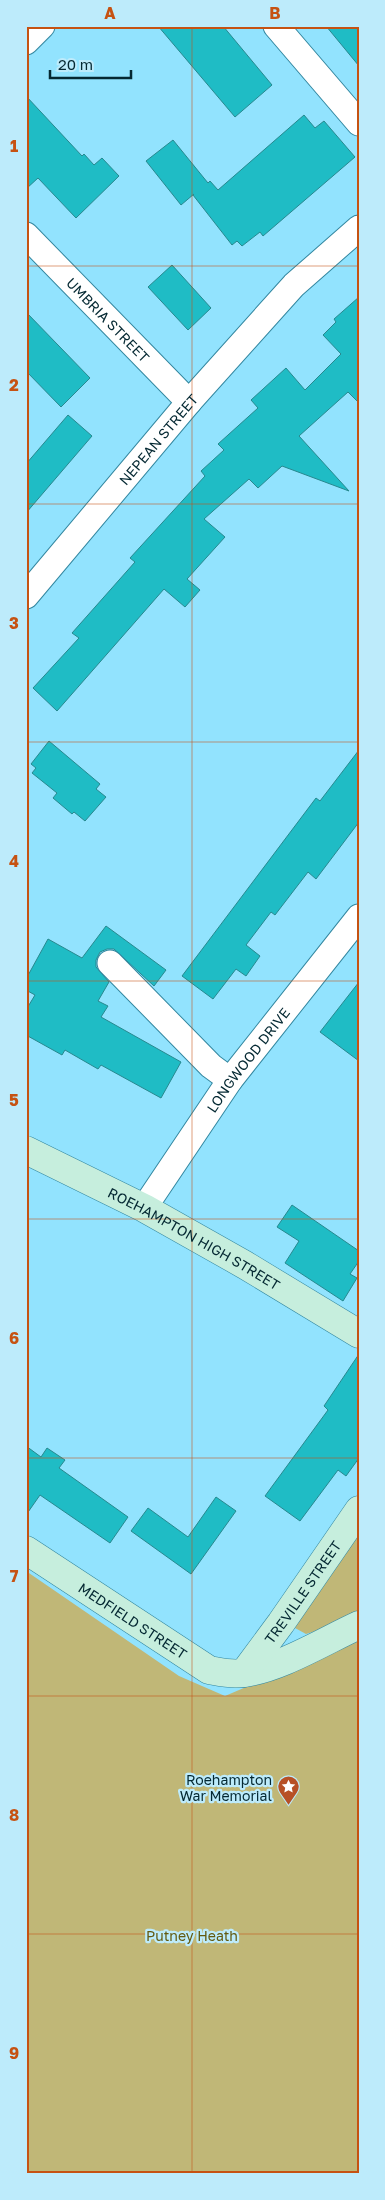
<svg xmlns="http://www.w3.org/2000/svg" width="385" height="2200" viewBox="0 0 385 2200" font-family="'Golos Text',sans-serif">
<rect width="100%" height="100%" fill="#92e3fe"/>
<g fill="#c0b777">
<path d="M 359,1531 L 359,1611 L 332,1626 L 306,1634 L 295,1628 L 308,1601 Z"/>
<path d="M 26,1571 L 179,1676 L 225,1696 L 359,1639 L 359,2174 L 26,2174 Z"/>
</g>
<g fill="#1fbcc5" stroke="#27898f">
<path d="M 158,26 L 223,26 L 272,85 L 235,117 Z"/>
<path d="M 326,26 L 359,26 L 359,66 Z"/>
<path d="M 26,96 L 82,156 L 84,154 L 94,165 L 102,158 L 119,176 L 76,218 L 38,178 L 26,189 Z"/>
<path d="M 304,115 L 315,128 L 324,121 L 355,157 L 263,236 L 260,232 L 242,246 L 237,241 L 232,245 L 193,195 L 194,194 L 181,205 L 146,161 L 173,140 L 208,183 L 210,181 L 218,190 Z"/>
<path d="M 172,265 L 211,308 L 188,330 L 148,287 Z"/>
<path d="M 359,297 L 359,403 L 348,392 L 299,436 L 349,491 L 282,466 L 258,488 L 249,479 L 204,519 L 225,537 L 187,579 L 200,590 L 185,607 L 164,589 L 57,711 L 33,688 L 79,638 L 72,633 L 135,562 L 130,558 L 205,476 L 201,471 L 224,450 L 218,444 L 258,408 L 251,400 L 286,368 L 305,390 L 341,354 L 323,335 L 336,322 L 334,319 Z"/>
<path d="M 26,312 L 90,378 L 61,407 L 26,371 Z"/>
<path d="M 68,415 L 92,436 L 26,513 L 26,464 Z"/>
<path d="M 49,741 L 100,784 L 96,789 L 106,797 L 85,821 L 74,812 L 72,814 L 53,798 L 57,793 L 32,773 L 36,768 L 31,764 Z"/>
<path d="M 359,750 L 359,822 L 316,879 L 308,872 L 275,915 L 271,912 L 246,945 L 260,956 L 246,976 L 236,969 L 213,999 L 182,976 L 316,798 L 320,801 Z"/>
<path d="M 106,926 L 166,970 L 154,986 L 114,949 L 107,949 L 100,952 L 96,960 L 96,967 L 109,982 L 98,1001 L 108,1006 L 101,1017 L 181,1062 L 161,1098 L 101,1065 L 98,1069 L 65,1050 L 62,1055 L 26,1035 L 26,1010 L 35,995 L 26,990 L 26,979 L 48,939 L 82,958 Z"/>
<path d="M 359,982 L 359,1061 L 320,1032 Z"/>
<path d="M 292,1205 L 359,1251 L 359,1261 L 350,1274 L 357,1278 L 343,1301 L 285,1263 L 299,1241 L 277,1227 Z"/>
<path d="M 359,1354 L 359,1458 L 346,1476 L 338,1470 L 300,1521 L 265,1496 L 328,1410 L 324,1406 Z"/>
<path d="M 26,1446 L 41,1457 L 47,1448 L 65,1460 L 59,1468 L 128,1517 L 110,1543 L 40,1495 L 26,1515 Z"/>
<path d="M 216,1497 L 236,1511 L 191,1574 L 131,1531 L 148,1508 L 188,1537 Z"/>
</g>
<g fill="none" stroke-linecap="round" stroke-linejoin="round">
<defs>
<g id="street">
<path d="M 276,26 L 359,123"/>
<path d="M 26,42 L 42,26"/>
<path id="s1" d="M 26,235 L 189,402"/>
<path id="s2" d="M 26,596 L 189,402 L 294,285 L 359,228"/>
<path d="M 110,963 L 211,1066 L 230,1080"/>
<path id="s3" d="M 144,1208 L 230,1080 L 359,917"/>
</g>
<g id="secondary">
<path id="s4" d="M 26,1150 L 144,1208 L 245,1265 L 359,1334"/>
<path id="s5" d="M 26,1550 L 209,1670 C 220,1672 231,1675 243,1673 C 279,1669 326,1640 359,1625"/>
<path id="s6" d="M 244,1673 L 281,1623 L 359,1510"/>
</g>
</defs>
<use href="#street" stroke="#3387a0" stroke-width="27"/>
<use href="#secondary" stroke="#3387a0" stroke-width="29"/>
<use href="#street" stroke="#fff" stroke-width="25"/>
<use href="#secondary" stroke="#c6eedd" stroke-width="28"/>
</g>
<path fill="none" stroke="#c65212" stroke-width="1" stroke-opacity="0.55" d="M 192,26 L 192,2174M 26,266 L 359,266M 26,504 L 359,504M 26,742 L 359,742M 26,981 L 359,981M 26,1219 L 359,1219M 26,1458 L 359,1458M 26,1696 L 359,1696M 26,1934 L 359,1934"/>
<defs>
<symbol id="sight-pin" viewBox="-11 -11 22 30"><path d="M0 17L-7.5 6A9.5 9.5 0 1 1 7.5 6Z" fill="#b75026" stroke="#bdebfb"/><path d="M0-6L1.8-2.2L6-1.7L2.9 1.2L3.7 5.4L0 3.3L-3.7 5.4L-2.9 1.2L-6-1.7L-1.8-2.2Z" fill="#fff"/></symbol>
</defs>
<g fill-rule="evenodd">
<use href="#sight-pin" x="276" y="1774" width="25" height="34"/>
</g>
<g text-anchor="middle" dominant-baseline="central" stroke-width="4.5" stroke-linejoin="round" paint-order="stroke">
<g font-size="14" fill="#042832" stroke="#bdebfb">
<text stroke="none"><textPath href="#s1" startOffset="118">UMBRIA STREET</textPath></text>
<text stroke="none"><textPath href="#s2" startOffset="205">NEPEAN STREET</textPath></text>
<text stroke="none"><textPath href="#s3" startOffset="181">LONGWOOD DRIVE</textPath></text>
<text stroke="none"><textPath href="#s4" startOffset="190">ROEHAMPTON HIGH STREET</textPath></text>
<text stroke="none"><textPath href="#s6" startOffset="100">TREVILLE STREET</textPath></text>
<text stroke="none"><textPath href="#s5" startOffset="128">MEDFIELD STREET</textPath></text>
</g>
<g font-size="14" fill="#042832" stroke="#bdebfb" text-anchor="end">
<text x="272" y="1779">Roehampton<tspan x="272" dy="16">War Memorial</tspan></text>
</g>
<g font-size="14" fill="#63590f" stroke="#bdebfb">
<text x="192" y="1935">Putney Heath</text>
</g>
</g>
<rect width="385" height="2200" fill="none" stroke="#bdebfb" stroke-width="55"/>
<path d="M50 70v8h81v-8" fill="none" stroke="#042832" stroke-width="2.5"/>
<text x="58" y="70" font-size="15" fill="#042832" stroke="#bdebfb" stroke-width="4" paint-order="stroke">20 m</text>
<rect x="28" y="28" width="330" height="2144" fill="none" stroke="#c65212" stroke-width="2"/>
<g font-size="16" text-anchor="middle" font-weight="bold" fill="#c65212">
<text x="110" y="19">A</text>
<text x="275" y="19">B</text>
<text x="14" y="152">1</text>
<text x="14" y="391">2</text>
<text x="14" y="629">3</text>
<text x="14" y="867">4</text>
<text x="14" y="1106">5</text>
<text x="14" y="1344">6</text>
<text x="14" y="1582">7</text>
<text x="14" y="1821">8</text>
<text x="14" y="2059">9</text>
</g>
</svg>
